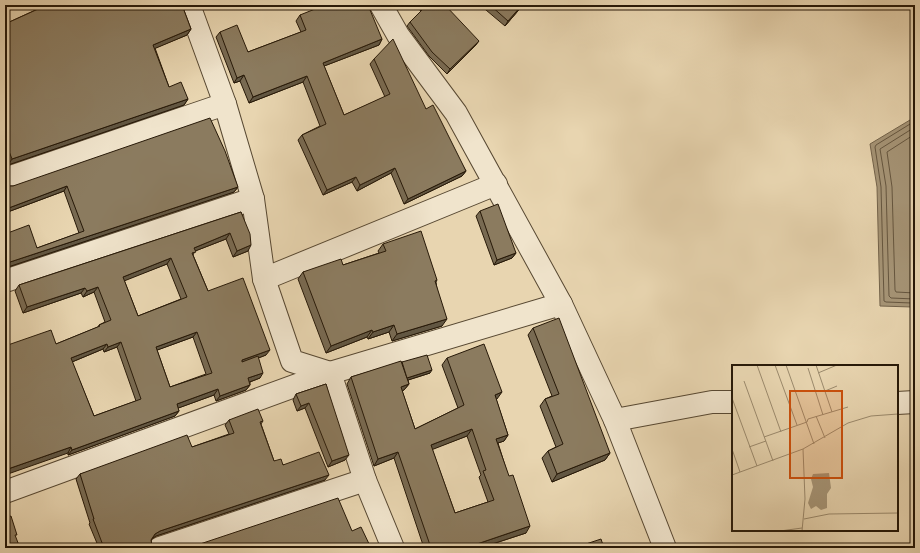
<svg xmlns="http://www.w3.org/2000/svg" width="920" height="553" viewBox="0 0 920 553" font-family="'IM FELL French Canon',serif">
<rect width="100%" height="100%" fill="#e8d5b0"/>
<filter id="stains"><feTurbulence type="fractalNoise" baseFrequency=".005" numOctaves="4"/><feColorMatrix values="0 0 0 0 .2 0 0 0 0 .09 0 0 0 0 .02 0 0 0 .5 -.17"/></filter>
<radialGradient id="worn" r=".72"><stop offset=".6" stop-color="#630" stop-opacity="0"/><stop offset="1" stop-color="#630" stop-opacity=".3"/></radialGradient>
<path fill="#a69577" stroke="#73634b" d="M 915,117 L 915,312 L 912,307 L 880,306 L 877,187 L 870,144 Z"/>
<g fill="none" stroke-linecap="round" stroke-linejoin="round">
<g stroke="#665740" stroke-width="1">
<path d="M 915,121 L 876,145 L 875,147 L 881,187 L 884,301 L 886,302 L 912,303 L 915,305"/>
<path d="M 915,127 L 880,149 L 886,186 L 889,296 L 891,298 L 915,299"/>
<path d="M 915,134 L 887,152 L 892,187 L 895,290 L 896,292 L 915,293"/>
</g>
<defs>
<g id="minor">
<path d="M 189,5 L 225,104 L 253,199 L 264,279 L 292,361 L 330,373 L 365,480 L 393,548"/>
<path d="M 381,5 L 398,35 L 456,113 L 561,304 L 615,420 L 665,548"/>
<path d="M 5,179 L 225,104"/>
<path d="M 264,279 L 496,184"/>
<path d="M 5,281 L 253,199"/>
<path d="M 897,403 L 915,402"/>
<path d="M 615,420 L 712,402 L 733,402"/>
<path d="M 5,492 L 330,373 L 561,304"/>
<path d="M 160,548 L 365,480"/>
</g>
</defs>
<use href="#minor" stroke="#574832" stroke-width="24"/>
<use href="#minor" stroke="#f0e4cc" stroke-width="22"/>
</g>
<g fill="#786a52" stroke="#271908" fill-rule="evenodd">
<path d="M 41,5 L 182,5 L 191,29 L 187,35 L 155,48 L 169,87 L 188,99 L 184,105 L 8,165 L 5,158 L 5,24 L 42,7 Z"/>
<path d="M 414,5 L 445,5 L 476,45 L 447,74 L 429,56 L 407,26 L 410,22 L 421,11 Z"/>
<path d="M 480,5 L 523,5 L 505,26 Z"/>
<path d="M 300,15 L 382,39 L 379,45 L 324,66 L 344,115 L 385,97 L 370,64 L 374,59 L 426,109 L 466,171 L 462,176 L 404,204 L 391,173 L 357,191 L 352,182 L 323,195 L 298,140 L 302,135 L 320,126 L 303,82 L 249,103 L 240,81 L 234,83 L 216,37 L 220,32 L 248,52 L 301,32 L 296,21 Z"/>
<path d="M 5,185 L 7,186 L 238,187 L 234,192 L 5,268 L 5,234 L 37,248 L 79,233 L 64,191 L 5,213 Z"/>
<path d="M 480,211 L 516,253 L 512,258 L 494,265 L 476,216 Z"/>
<path d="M 241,212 L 248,251 L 233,257 L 226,239 L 195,251 L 193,255 L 208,291 L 266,355 L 258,358 L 260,378 L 250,382 L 250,385 L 246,390 L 216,401 L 214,395 L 178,408 L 179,411 L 175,416 L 68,455 L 68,453 L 56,344 L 98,327 L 99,325 L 105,322 L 94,292 L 83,297 L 81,293 L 23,313 L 15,291 L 19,285 ZM 167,264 L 181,299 L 138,316 L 124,280 ZM 193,337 L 206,374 L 170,387 L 157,350 ZM 117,347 L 136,401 L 94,416 L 72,362 L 103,349 L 104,352 Z"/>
<path d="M 383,244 L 437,280 L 436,282 L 442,326 L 392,341 L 389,332 L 368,339 L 367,337 L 326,353 L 298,279 L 303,272 L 343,265 L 379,253 L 378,251 Z"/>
<path d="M 533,328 L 610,453 L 605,460 L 552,482 L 542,458 L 548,451 L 556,447 L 540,406 L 545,399 L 552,396 L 528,335 Z"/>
<path d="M 447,358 L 497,399 L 496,399 L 508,435 L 504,441 L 498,443 L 526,533 L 480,548 L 424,548 L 394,458 L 374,466 L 347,384 L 351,377 L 402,362 L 430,373 L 408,380 L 409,384 L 404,390 L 402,391 L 415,429 L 458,408 L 442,365 ZM 467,436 L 481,475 L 479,477 L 488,502 L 455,513 L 432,449 Z"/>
<path d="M 326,384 L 345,460 L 328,467 L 305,408 L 297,411 L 293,400 L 296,394 Z"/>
<path d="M 229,420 L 263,421 L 261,424 L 274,461 L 325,480 L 156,536 L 152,539 L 151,540 L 152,546 L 153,548 L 99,548 L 89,524 L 90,523 L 76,479 L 80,474 L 192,447 L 229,434 L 225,425 Z"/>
</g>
<g fill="#615642" stroke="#271908">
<path d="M 522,5 L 523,5 L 505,26 L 508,21 Z"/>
<path d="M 191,29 L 187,35 L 149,51 L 153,45 Z"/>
<path d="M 382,39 L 379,45 L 319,68 L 323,63 Z"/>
<path d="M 479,41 L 476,45 L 447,74 L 450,69 Z"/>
<path d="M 244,75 L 240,81 L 234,83 L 237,78 Z"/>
<path d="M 307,76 L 303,82 L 249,103 L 253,97 Z"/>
<path d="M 188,99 L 184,105 L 8,165 L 12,159 Z"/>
<path d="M 395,168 L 391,173 L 357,191 L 360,185 Z"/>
<path d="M 466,171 L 462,176 L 404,204 L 408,199 Z"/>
<path d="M 356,177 L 352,182 L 323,195 L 327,190 Z"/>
<path d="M 67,186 L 64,191 L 5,213 L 6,209 Z"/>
<path d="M 238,187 L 234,192 L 5,268 L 5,266 L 7,263 Z"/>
<path d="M 230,233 L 226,239 L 190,253 L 194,248 Z"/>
<path d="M 251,245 L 248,251 L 233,257 L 237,251 Z"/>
<path d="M 516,253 L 512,258 L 494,265 L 497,260 Z"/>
<path d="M 171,258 L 167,264 L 119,283 L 123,277 Z"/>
<path d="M 98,287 L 94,292 L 83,297 L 87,291 Z"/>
<path d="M 85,288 L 81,293 L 23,313 L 27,307 Z"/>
<path d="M 447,319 L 442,326 L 392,341 L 397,334 Z"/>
<path d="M 394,325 L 389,332 L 368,339 L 373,332 Z"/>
<path d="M 372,330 L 367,337 L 326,353 L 331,346 Z"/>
<path d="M 197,332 L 193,337 L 152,352 L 156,347 Z"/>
<path d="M 121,342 L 117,347 L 104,352 L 108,347 Z"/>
<path d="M 107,344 L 103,349 L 67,364 L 71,358 Z"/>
<path d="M 270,350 L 266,355 L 238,366 L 242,360 Z"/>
<path d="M 432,370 L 430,373 L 405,381 L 407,378 Z"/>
<path d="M 263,373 L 260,378 L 244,384 L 248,378 Z"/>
<path d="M 409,384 L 404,390 L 396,393 L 401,387 Z"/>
<path d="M 250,385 L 246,390 L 216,401 L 220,396 Z"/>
<path d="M 218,389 L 214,395 L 173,410 L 177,404 Z"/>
<path d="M 502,392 L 497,399 L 490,401 L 495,395 Z"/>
<path d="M 309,403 L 305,408 L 297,411 L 301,406 Z"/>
<path d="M 179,411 L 175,416 L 68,455 L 72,450 Z"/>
<path d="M 472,429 L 467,436 L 426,452 L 431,445 Z"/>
<path d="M 508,435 L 504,441 L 492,445 L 496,439 Z"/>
<path d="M 71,447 L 68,453 L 5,475 L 5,470 Z"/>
<path d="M 398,452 L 394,458 L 374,466 L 378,459 Z"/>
<path d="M 610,453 L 605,460 L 552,482 L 557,474 Z"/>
<path d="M 349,455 L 345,460 L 328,467 L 332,461 Z"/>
<path d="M 329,475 L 325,480 L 156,536 L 151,539 L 155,534 L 160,531 Z"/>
<path d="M 530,526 L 526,533 L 480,548 L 472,548 L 474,545 Z"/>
</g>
<g fill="#8b7b5f" stroke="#271908" fill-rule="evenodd">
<path d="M 47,5 L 182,5 L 191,29 L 153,45 L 169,87 L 181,82 L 188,99 L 12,159 L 5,141 L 5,24 Z"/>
<path d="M 325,5 L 368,5 L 382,39 L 323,63 L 344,115 L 390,94 L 374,59 L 393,39 L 426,109 L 433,105 L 466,171 L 408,199 L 395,168 L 360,185 L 356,177 L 327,190 L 302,135 L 326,124 L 307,76 L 253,97 L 244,75 L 237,78 L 220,32 L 237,25 L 248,52 L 306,30 L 300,15 Z"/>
<path d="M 422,5 L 445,5 L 479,41 L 450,69 L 432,52 L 410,22 L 425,7 Z"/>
<path d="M 490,5 L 522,5 L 508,21 Z"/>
<path d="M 210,118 L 225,151 L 238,187 L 7,263 L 5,259 L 5,234 L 29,225 L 37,248 L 84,231 L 67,186 L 6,209 L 5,207 L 5,185 L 7,186 L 13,186 Z"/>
<path d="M 498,204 L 516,253 L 497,260 L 480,211 Z"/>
<path d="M 241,212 L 250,234 L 251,245 L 237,251 L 230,233 L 194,248 L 196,252 L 192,253 L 208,291 L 243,278 L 270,350 L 242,360 L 242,362 L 258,356 L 263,373 L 248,378 L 250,385 L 220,396 L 218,389 L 177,404 L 179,411 L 72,450 L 71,447 L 5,470 L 5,346 L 51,330 L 56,344 L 100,326 L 99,325 L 111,320 L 98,287 L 87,291 L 85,288 L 27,307 L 19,285 ZM 171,258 L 187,297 L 138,316 L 123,277 ZM 197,332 L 212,373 L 170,387 L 156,347 ZM 121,342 L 141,399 L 94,416 L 71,358 L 107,344 L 108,347 Z"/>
<path d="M 421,231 L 437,280 L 435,281 L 447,319 L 397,334 L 394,325 L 373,332 L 372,330 L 331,346 L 303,272 L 341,259 L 343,265 L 386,251 L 383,244 Z"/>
<path d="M 559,318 L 610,453 L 557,474 L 548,451 L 563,444 L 545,399 L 559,394 L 533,328 Z"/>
<path d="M 484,344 L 502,392 L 495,395 L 508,435 L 496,439 L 509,476 L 513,475 L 530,526 L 474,545 L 475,548 L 431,548 L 398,452 L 378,459 L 351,377 L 401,361 L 409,384 L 401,387 L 415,429 L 464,405 L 447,358 ZM 472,429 L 486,470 L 483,471 L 494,500 L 455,513 L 431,445 Z"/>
<path d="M 427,355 L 432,370 L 407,378 L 402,362 Z"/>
<path d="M 326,384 L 349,455 L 332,461 L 309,403 L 301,406 L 296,394 Z"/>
<path d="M 258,409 L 263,421 L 260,422 L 274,461 L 281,459 L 283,465 L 319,452 L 329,475 L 160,531 L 155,534 L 151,540 L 152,546 L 153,548 L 104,548 L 93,519 L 94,519 L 80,474 L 187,435 L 192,447 L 234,433 L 229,420 Z"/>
<path d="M 338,498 L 352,531 L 361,527 L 371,548 L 237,548 L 236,546 L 229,548 L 188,548 Z"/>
<path d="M 11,516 L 17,535 L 15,535 L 20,548 L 5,548 L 5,518 Z"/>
<path d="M 601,539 L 604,548 L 581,548 L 580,546 Z"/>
</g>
<g transform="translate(732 365)">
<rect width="166" height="166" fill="#e8d5b0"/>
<path d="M 97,108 L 99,123 L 95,129 L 95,143 L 89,145 L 84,141 L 79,144 L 76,138 L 81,122 L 79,114 L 81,109 Z" fill="#a69577"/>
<path fill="none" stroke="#9b8a6d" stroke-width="1" d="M 25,0 L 49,67M 43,0 L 65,60M 54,0 L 82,79M 84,0 L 100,47M 76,3 L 91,50M 86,8 L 105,0M 12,16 L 41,96M 93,26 L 105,21M 0,33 L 25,101M 84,51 L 93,73M 32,72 L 75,57 L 76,54 L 116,42M 17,82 L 34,76M 0,84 L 8,107M 0,110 L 71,84 L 116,58 L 139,51 L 166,49M 72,154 L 97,149 L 166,148M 48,166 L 70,163M 70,166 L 73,134 L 71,84"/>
<path fill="#cb4f0b" fill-opacity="0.15" stroke="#cb4f0b" stroke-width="2" d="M 58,26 L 110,26 L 110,113 L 58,113 Z"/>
<rect width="166" height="166" fill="none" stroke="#271908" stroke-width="2"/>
</g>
<rect width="920" height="553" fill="none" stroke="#e8d5b0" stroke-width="20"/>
<rect x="6" y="6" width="908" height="541" fill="none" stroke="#271908" stroke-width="2"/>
<rect x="10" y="10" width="900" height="533" fill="none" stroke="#271908"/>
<rect width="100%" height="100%" filter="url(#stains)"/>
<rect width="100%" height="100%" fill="url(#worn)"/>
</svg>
